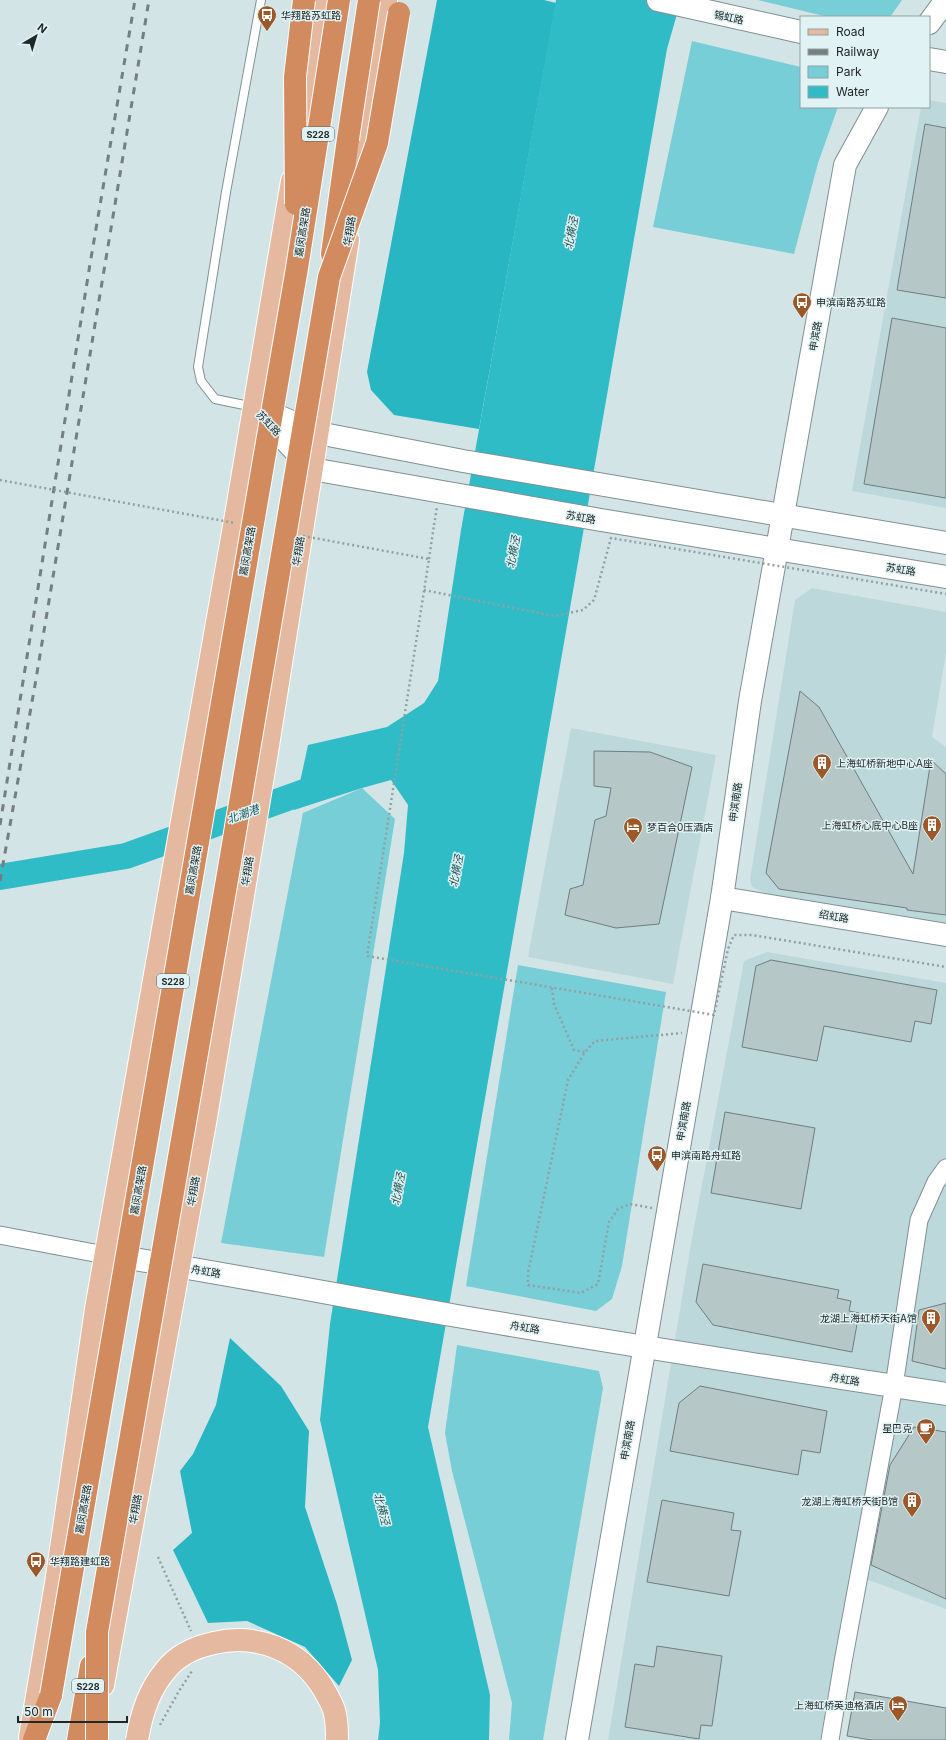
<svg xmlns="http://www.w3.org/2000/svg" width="946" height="1740" viewBox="0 0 946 1740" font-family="Inter,'Noto Sans SC',sans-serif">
<rect width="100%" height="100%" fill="#d3e4e6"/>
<g fill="#bdd8da">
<path d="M 929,100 L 946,103 L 946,508 L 852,491 L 921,107 L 929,107 Z"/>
<path d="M 812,588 L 946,612 L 946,653 L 932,737 L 946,747 L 946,925 L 765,893 L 752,887 L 750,880 L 795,600 Z"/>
<path d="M 571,728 L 716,755 L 673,984 L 528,957 Z"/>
<path d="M 767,952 L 946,983 L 946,1609 L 850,1573 L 820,1740 L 608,1740 L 692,1238 L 744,961 Z"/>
</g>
<g fill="#77ced6">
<path d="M 758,0 L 902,0 L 890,17 L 828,17 Z"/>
<path d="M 692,41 L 801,67 L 801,107 L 838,107 L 818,163 L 794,254 L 653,227 Z"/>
<path d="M 362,788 L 395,819 L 324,1257 L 221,1243 L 303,813 Z"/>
<path d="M 518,965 L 666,992 L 622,1266 L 612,1299 L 596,1311 L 466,1286 Z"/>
<path d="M 457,1345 L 599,1371 L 603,1388 L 543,1740 L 509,1740 L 512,1703 L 452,1471 L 445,1433 Z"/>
</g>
<g fill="#28b6c2">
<path d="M 437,0 L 544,0 L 556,3 L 479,429 L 394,415 L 371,390 L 367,372 Z"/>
<path d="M 230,1338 L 281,1386 L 309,1431 L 305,1507 L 337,1604 L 352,1660 L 339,1686 L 305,1647 L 247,1621 L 208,1623 L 173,1550 L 192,1533 L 180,1471 L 193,1454 L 216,1405 Z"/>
</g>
<path fill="#30bcc7" d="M 556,0 L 681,0 L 667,49 L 428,1427 L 490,1695 L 489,1740 L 378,1740 L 380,1723 L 378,1670 L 320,1420 L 330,1324 L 404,853 L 408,805 L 391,780 L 362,788 L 294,810 L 308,745 L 387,727 L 424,703 L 438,681 L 461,530 Z"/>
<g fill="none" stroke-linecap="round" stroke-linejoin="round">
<path stroke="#30bcc7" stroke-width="26" d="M 0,877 L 126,856 L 332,782"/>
</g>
<g fill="#b6c7c8" stroke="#6f7e80">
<path d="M 925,124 L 946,128 L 946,298 L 897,290 Z"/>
<path d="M 892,318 L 946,328 L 946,498 L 864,484 Z"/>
<path d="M 800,691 L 819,707 L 913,874 L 931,760 L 946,774 L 946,915 L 907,910 L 907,908 L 779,889 L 766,873 Z"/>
<path d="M 594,751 L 650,752 L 692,767 L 659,924 L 616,928 L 565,915 L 570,889 L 583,885 L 595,820 L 606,816 L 611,788 L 594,786 Z"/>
<path d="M 771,960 L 937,990 L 931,1024 L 915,1021 L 911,1042 L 824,1026 L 817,1061 L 742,1047 L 756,966 Z"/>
<path d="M 725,1112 L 815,1128 L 801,1209 L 711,1193 Z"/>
<path d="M 703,1264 L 839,1290 L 837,1298 L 851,1301 L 849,1311 L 859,1313 L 852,1352 L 713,1325 L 696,1302 Z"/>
<path d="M 946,1303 L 946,1369 L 912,1361 L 919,1310 Z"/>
<path d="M 700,1386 L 827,1411 L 820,1453 L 802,1450 L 798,1475 L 670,1451 L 679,1403 Z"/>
<path d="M 914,1427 L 946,1432 L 946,1599 L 871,1565 L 890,1465 Z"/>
<path d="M 662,1500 L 734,1513 L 731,1530 L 741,1531 L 729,1596 L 647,1582 Z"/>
<path d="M 657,1646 L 722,1656 L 712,1726 L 701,1725 L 699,1739 L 625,1727 L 635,1664 L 654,1667 Z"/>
<path d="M 855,1692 L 946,1708 L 946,1740 L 871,1740 L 847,1736 Z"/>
</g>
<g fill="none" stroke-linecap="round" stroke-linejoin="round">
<defs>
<path id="lane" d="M 254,407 L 215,399 L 201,381 L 198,367 L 226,192 L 261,0"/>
<g id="street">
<path d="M 0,1235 L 105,1255"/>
<path d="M 830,1740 L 843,1662 L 894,1386 L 919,1220 L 936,1182 L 946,1168"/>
</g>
<g id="secondary">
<path d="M 658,0 L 801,32"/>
<path d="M 929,23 L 946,0"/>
<path d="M 929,59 L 946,62"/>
<path d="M 261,409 L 318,433 L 463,461 L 946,543"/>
<path d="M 259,412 L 312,469 L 601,520 L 946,577"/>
<path d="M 722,898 L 946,935"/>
<path d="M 109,1255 C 225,1273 341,1296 457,1316 C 620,1344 783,1369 946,1394"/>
<path d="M 577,1740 L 722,898 L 750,701 L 845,165 L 877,107"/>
</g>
<g id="primary">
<path d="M 301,124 L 322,0"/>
<path d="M 358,181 L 386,0"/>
<path d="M 103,1685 L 205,1123 L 267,752 L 348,240"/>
<path d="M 30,1737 L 56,1583 L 96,1309 L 236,515 L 292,181"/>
</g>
<g id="highway">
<path d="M 332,254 L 348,139"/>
<path d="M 34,1740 L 51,1695"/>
<path d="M 78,1740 L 91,1666"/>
</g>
</defs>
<use href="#lane" stroke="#809091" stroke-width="10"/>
<use href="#street" stroke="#809091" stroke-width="19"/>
<use href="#secondary" stroke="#809091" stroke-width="24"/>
<use href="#primary" stroke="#fff" stroke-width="24"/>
<use href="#highway" stroke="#fff" stroke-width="24"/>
<g stroke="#92a0a1" stroke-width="2.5" stroke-dasharray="2 3" stroke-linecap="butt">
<path d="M 434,525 L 437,507"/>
<path d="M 552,988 L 554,1004 L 574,1050 L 585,1052"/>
<path d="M 652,1208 L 630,1204 L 618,1209 L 609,1222 L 598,1284 L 581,1293 L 528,1285 L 528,1273 L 568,1080 L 585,1052 L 595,1041 L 682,1033"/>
<path d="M 158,1557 L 191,1631"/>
<path d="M 160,1725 L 179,1691 L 192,1671"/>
</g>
<use href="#lane" stroke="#fff" stroke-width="8"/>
<use href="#street" stroke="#fff" stroke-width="17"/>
<use href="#secondary" stroke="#fff" stroke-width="22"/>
<use href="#primary" stroke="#e4b99f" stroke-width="22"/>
<use href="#highway" stroke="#d28b5f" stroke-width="22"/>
<g stroke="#747f80" stroke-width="3" stroke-dasharray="7 7" stroke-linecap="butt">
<path d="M 0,825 L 90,264 L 135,0"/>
<path d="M 0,881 L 35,685 L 149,0"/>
</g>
<defs>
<path id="primary-bridge" d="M 137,1740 C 141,1715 148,1691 165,1671 C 177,1655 195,1647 214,1643 C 257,1633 300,1650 323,1688 C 327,1695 332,1703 334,1710 C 337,1719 337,1730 337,1740"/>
<g id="highway-bridge">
<path d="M 348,139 L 369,0"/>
<path d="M 296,204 L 295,77 L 304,0"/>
<path d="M 51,1695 L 297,268 L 339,0"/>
<path d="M 97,1740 L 97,1632 L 229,868 L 329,277 L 377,143 L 399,13"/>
</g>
</defs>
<use href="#primary-bridge" stroke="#fff" stroke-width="24" stroke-linecap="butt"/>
<use href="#highway-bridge" stroke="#fff" stroke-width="24" stroke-linecap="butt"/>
<g stroke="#92a0a1" stroke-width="2.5" stroke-dasharray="2 3" stroke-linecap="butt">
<path d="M 0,480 L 235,523"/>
<path d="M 303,536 L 429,559 L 367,956 L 714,1015 L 728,949 L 734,935 L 752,935 L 946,967"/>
<path d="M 429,559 L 434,525"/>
<path d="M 424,590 L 554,616 L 583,610 L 594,600 L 611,538 L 946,594"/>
</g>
<use href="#primary-bridge" stroke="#e4b99f" stroke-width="22"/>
<use href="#highway-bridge" stroke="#d28b5f" stroke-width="22"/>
</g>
<defs>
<symbol id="bus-pin" viewBox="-11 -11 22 30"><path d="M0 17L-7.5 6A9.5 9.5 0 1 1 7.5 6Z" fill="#9c5829" stroke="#e0f2f3"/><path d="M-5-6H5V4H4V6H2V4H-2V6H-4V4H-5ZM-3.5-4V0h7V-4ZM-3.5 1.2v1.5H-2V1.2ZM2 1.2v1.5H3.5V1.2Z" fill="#fff"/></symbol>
<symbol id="building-pin" viewBox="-11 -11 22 30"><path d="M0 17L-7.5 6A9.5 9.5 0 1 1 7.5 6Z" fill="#9c5829" stroke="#e0f2f3"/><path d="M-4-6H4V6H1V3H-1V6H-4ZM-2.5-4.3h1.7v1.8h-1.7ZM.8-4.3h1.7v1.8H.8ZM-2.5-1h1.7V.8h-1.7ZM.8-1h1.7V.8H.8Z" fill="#fff"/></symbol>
<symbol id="hotel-pin" viewBox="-11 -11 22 30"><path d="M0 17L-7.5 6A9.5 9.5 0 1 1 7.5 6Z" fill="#9c5829" stroke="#e0f2f3"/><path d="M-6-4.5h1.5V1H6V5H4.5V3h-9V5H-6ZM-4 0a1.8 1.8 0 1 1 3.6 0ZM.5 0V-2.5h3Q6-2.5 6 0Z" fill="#fff"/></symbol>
<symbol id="cafe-pin" viewBox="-11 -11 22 30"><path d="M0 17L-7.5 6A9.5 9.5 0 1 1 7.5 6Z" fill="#9c5829" stroke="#e0f2f3"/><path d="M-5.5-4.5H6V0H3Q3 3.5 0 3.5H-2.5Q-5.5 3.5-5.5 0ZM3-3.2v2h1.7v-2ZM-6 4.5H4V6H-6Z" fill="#fff"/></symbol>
</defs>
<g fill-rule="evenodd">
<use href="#bus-pin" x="256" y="4" width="22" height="30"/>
<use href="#bus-pin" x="791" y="291" width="22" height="30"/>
<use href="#building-pin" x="811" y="752" width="22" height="30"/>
<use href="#building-pin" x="921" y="814" width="22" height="30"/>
<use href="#hotel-pin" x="622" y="816" width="22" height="30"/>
<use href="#bus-pin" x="646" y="1144" width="22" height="30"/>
<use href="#building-pin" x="920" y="1307" width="22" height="30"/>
<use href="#cafe-pin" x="915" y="1417" width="22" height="30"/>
<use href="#building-pin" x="901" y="1490" width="22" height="30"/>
<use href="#bus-pin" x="25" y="1550" width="22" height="30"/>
<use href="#hotel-pin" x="887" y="1694" width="22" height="30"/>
</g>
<g text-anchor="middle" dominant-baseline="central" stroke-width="3" stroke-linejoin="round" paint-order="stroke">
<g fill="#e0f2f3" stroke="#5a6464" stroke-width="1">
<rect x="302" y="127" width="32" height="14" rx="3"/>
<rect x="157" y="974" width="32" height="14" rx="3"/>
<rect x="72" y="1679" width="32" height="14" rx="3"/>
</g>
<g font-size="9" font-weight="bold" fill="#202727">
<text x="318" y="134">S228</text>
<text x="173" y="981">S228</text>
<text x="88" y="1686">S228</text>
</g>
<g font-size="10" fill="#202727" stroke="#e0f2f3" text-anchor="start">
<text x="281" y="15">华翔路苏虹路</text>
<text x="816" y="302">申滨南路苏虹路</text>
<text x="836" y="763">上海虹桥新地中心A座</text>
<text x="918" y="825" text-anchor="end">上海虹桥心底中心B座</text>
<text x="647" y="827">梦百合0压酒店</text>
<text x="671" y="1155">申滨南路舟虹路</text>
<text x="917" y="1318" text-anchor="end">龙湖上海虹桥天街A馆</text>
<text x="912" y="1428" text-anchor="end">星巴克</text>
<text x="898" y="1501" text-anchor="end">龙湖上海虹桥天街B馆</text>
<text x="50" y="1561">华翔路建虹路</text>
<text x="884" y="1705" text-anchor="end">上海虹桥英迪格酒店</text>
</g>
<g font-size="10" fill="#202727" stroke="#e0f2f3">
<text transform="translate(729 17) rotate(12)">锡虹路</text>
<text transform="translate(349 231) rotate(-81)">华翔路</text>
<text transform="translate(302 232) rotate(-81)">嘉闵高架路</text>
<text transform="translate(815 336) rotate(-80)">申滨路</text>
<text transform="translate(269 423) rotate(47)">苏虹路</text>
<text transform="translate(581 517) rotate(10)">苏虹路</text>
<text transform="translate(247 551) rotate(-80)">嘉闵高架路</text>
<text transform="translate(298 551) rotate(-81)">华翔路</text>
<text transform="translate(901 569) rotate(9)">苏虹路</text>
<text transform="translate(735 802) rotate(-82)">申滨南路</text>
<text transform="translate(193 870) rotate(-80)">嘉闵高架路</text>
<text transform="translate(247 871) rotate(-81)">华翔路</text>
<text transform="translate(834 916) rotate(9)">绍虹路</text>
<text transform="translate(683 1121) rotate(-80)">申滨南路</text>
<text transform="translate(138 1190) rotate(-80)">嘉闵高架路</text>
<text transform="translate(193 1191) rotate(-80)">华翔路</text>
<text transform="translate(206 1271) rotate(10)">舟虹路</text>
<text transform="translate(525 1327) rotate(9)">舟虹路</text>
<text transform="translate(845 1379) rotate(9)">舟虹路</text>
<text transform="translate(627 1440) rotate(-80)">申滨南路</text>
<text transform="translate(83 1509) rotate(-80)">嘉闵高架路</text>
<text transform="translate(135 1509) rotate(-80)">华翔路</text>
</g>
<g font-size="11" font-style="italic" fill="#20575c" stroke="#e0f2f3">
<text transform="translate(571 233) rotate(-80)">北横泾</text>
<text transform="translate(513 552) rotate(-80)">北横泾</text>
<text transform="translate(243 814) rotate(-20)">北潮港</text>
<text transform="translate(456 871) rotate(-80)">北横泾</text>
<text transform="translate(398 1189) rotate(-80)">北横泾</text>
<text transform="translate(382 1509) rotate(75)">北横泾</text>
</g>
</g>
<rect x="800" y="16" width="130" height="92" fill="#e0f2f3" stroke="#93a1a1"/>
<rect x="808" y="29" width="20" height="6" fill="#e4b99f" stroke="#93a1a1"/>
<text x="836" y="36" font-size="12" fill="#202727">Road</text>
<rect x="808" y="49" width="20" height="6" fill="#747f80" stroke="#93a1a1"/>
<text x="836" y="56" font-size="12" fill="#202727">Railway</text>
<rect x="808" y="66" width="20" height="12" fill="#77ced6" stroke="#93a1a1"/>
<text x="836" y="76" font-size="12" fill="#202727">Park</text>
<rect x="808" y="86" width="20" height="12" fill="#30bcc7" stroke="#93a1a1"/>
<text x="836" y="96" font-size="12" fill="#202727">Water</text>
<g transform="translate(36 36) rotate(38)" stroke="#e0f2f3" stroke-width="3" paint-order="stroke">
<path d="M0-3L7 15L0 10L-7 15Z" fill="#202727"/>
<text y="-6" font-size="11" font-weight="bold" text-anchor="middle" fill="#202727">N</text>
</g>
<path d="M18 1716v6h109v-6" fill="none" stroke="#202727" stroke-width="2"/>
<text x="24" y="1716" font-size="12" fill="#202727" stroke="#e0f2f3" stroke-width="3" paint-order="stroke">50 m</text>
</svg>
